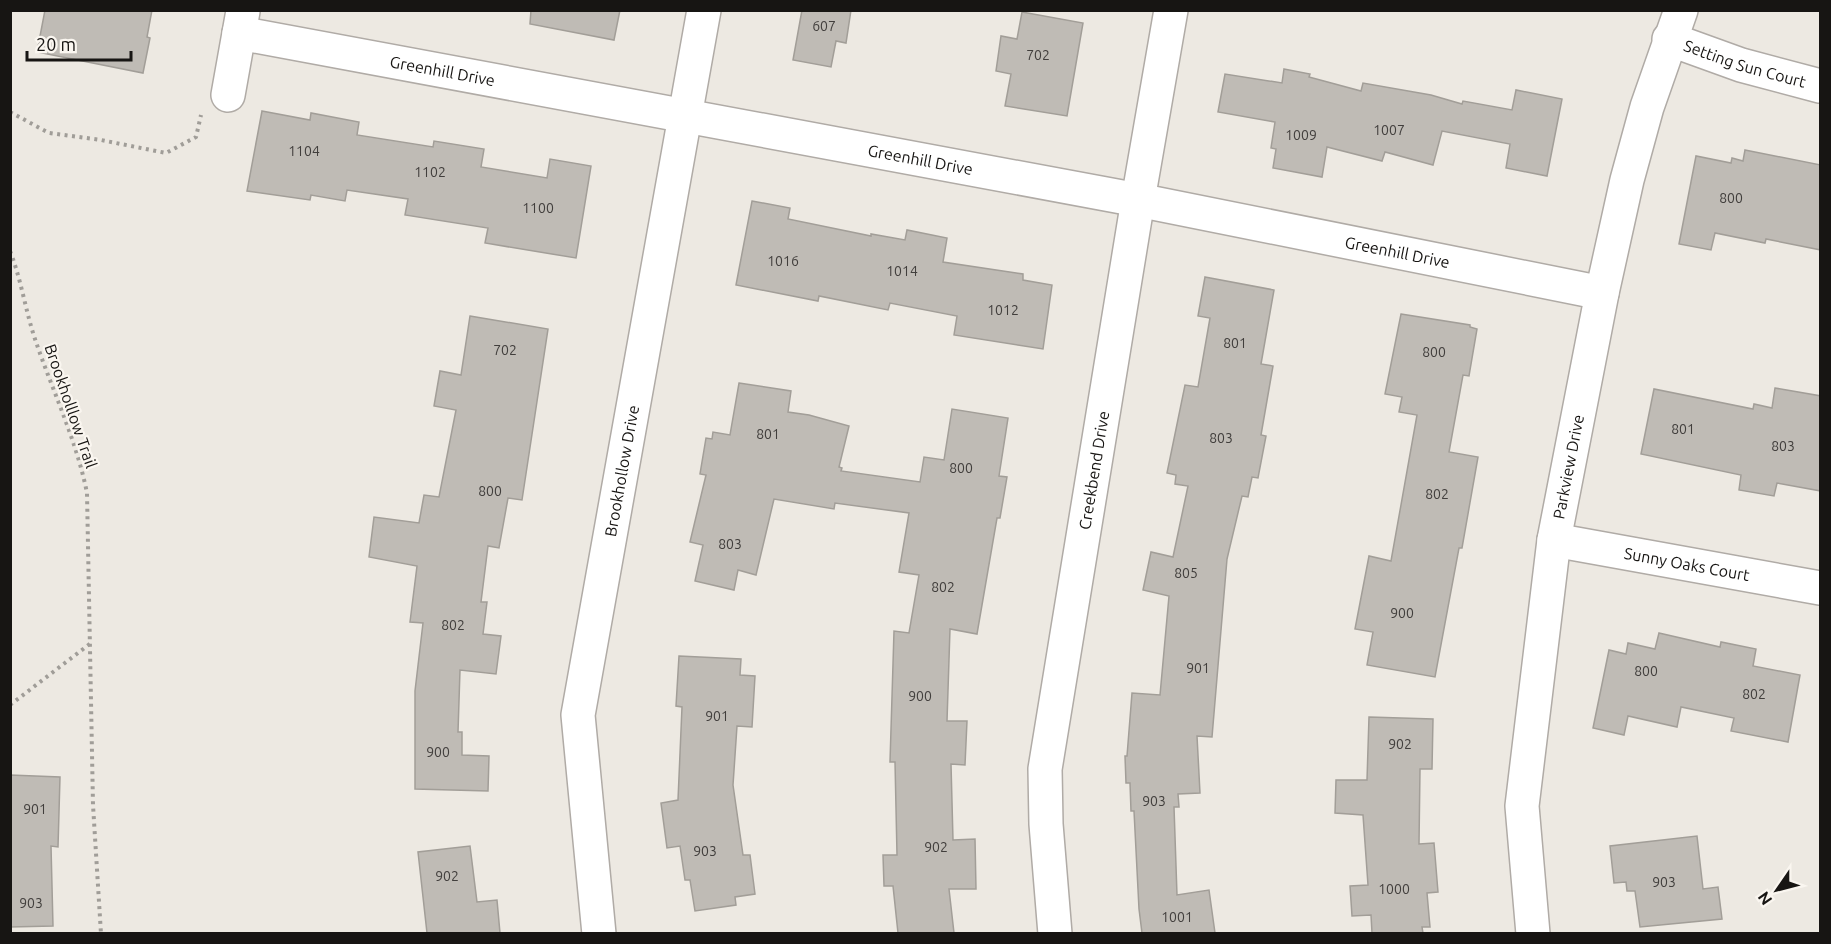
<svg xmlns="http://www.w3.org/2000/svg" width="1831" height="944" viewBox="0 0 1831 944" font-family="Ubuntu,sans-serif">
<rect width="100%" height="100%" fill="#ede9e2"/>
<g fill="#bfbbb5" stroke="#a29e98" stroke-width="1.5">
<path d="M 45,10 L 152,10 L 147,37 L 150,38 L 143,73 L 37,52 Z"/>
<path d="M 531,10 L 620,10 L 614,40 L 530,24 Z"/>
<path d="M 802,10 L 851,10 L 846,43 L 836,41 L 831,67 L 793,60 Z"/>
<path d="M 1022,12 L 1083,23 L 1067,116 L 1005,106 L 1011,74 L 996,71 L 1001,36 L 1017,39 Z"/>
<path d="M 1284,69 L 1310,74 L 1309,77 L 1361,91 L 1363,83 L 1431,95 L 1462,104 L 1463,101 L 1512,110 L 1516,90 L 1562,99 L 1547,176 L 1506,168 L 1510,144 L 1442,131 L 1433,165 L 1385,152 L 1382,161 L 1327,147 L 1322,177 L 1273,168 L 1276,149 L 1271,148 L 1275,122 L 1218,112 L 1225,74 L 1282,83 Z"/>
<path d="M 262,111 L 310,120 L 311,113 L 359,122 L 357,135 L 433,147 L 434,141 L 484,149 L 481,167 L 547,178 L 550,159 L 591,166 L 576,258 L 485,243 L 488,228 L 405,215 L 408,199 L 347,190 L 345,201 L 311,195 L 310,200 L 247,191 Z"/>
<path d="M 1745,150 L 1821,165 L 1821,250 L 1766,239 L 1765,243 L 1715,233 L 1711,250 L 1679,244 L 1696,156 L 1731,163 L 1732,158 L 1743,161 Z"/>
<path d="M 752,201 L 790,208 L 788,219 L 871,236 L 871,234 L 905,240 L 907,230 L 947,238 L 943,262 L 1023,274 L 1023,280 L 1052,285 L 1043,349 L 954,335 L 957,316 L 890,303 L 888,310 L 819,296 L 818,301 L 736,285 Z"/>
<path d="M 1205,277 L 1274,290 L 1261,364 L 1273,366 L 1261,435 L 1266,436 L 1258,478 L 1252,477 L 1248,497 L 1242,496 L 1227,559 L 1212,737 L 1197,736 L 1200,793 L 1178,794 L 1179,807 L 1174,807 L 1177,895 L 1209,890 L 1215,933 L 1142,933 L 1139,909 L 1134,811 L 1131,811 L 1130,783 L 1126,783 L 1125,756 L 1127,756 L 1132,693 L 1160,695 L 1169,596 L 1143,590 L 1151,552 L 1173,557 L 1188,486 L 1175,484 L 1176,475 L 1167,473 L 1185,385 L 1198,387 L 1210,318 L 1198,316 Z"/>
<path d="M 1401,314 L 1470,325 L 1470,327 L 1477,329 L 1469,376 L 1463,375 L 1449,452 L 1478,457 L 1462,548 L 1459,548 L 1435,677 L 1367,665 L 1373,632 L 1355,629 L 1369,556 L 1391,561 L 1417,415 L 1399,412 L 1402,397 L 1385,394 Z"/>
<path d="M 470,316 L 548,329 L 522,500 L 508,498 L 499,548 L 488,546 L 481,602 L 487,602 L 483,634 L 501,636 L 496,674 L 460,670 L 458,732 L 462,732 L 462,755 L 489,756 L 488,791 L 415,789 L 415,691 L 423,623 L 410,622 L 417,566 L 369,557 L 374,517 L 419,523 L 424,495 L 439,497 L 456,410 L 434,406 L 440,371 L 461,375 Z"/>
<path d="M 739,383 L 791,391 L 788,412 L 809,415 L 849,426 L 839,467 L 842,468 L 841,471 L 920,482 L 924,457 L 944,460 L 952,409 L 1008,418 L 999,476 L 1007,477 L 1000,518 L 997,518 L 977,634 L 950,629 L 947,721 L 967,721 L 965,765 L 951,764 L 953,840 L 975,839 L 976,889 L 949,889 L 954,933 L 898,933 L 893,886 L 884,886 L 883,855 L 897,855 L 895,762 L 890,762 L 894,631 L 909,633 L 919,575 L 899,572 L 909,513 L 835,503 L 834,509 L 774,499 L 756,575 L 738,570 L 734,590 L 695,581 L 703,545 L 690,542 L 706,475 L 700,474 L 706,438 L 712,439 L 713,432 L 730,435 Z"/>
<path d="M 1775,388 L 1821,396 L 1821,491 L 1777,483 L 1774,496 L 1739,490 L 1741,475 L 1641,454 L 1654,389 L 1753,409 L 1754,404 L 1772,408 Z"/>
<path d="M 1659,633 L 1720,647 L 1721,642 L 1756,649 L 1753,666 L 1800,675 L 1788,742 L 1731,731 L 1734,718 L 1681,707 L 1677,727 L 1628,716 L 1624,735 L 1593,728 L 1609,650 L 1626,654 L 1628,643 L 1655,649 Z"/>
<path d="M 679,656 L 741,659 L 740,675 L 755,676 L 752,727 L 737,726 L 733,785 L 743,855 L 750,855 L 755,894 L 735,897 L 736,905 L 695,911 L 690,880 L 685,880 L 680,846 L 667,848 L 661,803 L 678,800 L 682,707 L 676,706 Z"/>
<path d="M 1369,717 L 1433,719 L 1432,769 L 1420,769 L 1419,844 L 1434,843 L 1438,892 L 1427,893 L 1430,927 L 1422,927 L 1423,933 L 1372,933 L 1371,915 L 1352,916 L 1350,886 L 1368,885 L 1363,815 L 1335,813 L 1336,780 L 1367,780 Z"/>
<path d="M 10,775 L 60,777 L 58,847 L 51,846 L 53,926 L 10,927 Z"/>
<path d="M 1697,836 L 1703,889 L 1718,887 L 1722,919 L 1640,927 L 1635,891 L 1627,891 L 1626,882 L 1614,883 L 1610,846 Z"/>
<path d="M 470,846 L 477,902 L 497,900 L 500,933 L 427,933 L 418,852 Z"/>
</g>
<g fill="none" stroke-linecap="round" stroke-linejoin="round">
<defs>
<g id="minor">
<path id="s1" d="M 239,33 L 1138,200 L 1602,293"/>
<path id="s2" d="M 1669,39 L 1741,65 L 1820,86"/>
<path d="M 228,95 L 243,11"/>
<path id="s3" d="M 1554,540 L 1820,588"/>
<path id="s4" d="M 599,934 L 578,715 L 704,10"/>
<path id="s5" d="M 1055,934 L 1046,824 L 1045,769 L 1138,200 L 1171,10"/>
<path id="s6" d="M 1533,934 L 1522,806 L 1554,540 L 1602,293 L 1627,180 L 1647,107 L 1681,10"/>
</g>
</defs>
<use href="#minor" stroke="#b0aba6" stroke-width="36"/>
<g stroke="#a09d98" stroke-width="4" stroke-dasharray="3 4.5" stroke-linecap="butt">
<path d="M 10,112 L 49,133 L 101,140 L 166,153 L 196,137 L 201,115"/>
<path d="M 10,251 C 21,279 25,308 34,336 C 51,388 76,438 87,493 L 93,805 L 101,934"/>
<path d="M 10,705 L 91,643"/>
</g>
<use href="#minor" stroke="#fff" stroke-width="33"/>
</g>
<g text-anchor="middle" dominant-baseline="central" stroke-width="4.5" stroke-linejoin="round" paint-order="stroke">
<g font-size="14" fill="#413e3c">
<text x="824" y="26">607</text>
<text x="1038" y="55">702</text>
<text x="1389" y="130">1007</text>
<text x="1301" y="135">1009</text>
<text x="304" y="151">1104</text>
<text x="430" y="172">1102</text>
<text x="1731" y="198">800</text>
<text x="538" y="208">1100</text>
<text x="783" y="261">1016</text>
<text x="902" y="271">1014</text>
<text x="1003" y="310">1012</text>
<text x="1235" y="343">801</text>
<text x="505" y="350">702</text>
<text x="1434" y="352">800</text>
<text x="1683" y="429">801</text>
<text x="768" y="434">801</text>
<text x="1221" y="438">803</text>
<text x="1783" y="446">803</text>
<text x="961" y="468">800</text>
<text x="490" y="491">800</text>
<text x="1437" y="494">802</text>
<text x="730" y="544">803</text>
<text x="1186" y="573">805</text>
<text x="943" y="587">802</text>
<text x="1402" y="613">900</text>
<text x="453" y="625">802</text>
<text x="1198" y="668">901</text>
<text x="1646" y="671">800</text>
<text x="1754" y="694">802</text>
<text x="920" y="696">900</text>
<text x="717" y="716">901</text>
<text x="1400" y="744">902</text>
<text x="438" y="752">900</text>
<text x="1154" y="801">903</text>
<text x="35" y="809">901</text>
<text x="936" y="847">902</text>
<text x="705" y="851">903</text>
<text x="447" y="876">902</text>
<text x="1664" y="882">903</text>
<text x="1394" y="889">1000</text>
<text x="31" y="903">903</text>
<text x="1177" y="917">1001</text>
</g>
<g font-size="16" fill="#171513" stroke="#faf6f0">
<text stroke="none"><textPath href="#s2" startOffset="80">Setting Sun Court</textPath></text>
<text stroke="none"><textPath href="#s1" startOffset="207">Greenhill Drive</textPath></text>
<text stroke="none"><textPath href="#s1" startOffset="693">Greenhill Drive</textPath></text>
<text stroke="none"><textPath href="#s1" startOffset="1179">Greenhill Drive</textPath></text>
<text transform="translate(71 406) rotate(71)">Brookholllow Trail</text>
<text stroke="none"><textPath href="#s6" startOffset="471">Parkview Drive</textPath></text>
<text stroke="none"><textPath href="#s4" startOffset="468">Brookhollow Drive</textPath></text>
<text stroke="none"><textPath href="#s5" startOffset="468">Creekbend Drive</textPath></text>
<text stroke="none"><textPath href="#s3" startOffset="135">Sunny Oaks Court</textPath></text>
</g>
</g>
<rect width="1831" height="944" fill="none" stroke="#171513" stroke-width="24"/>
<g transform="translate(1777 890) rotate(235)" stroke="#faf6f0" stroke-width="4.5" paint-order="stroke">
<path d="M0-4.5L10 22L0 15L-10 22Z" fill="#171513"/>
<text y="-9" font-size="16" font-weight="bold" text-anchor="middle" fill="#171513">N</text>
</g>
<path d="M27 51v9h104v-9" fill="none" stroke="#171513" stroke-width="3"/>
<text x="36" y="51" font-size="18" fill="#171513" stroke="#faf6f0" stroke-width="4.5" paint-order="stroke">20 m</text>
</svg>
